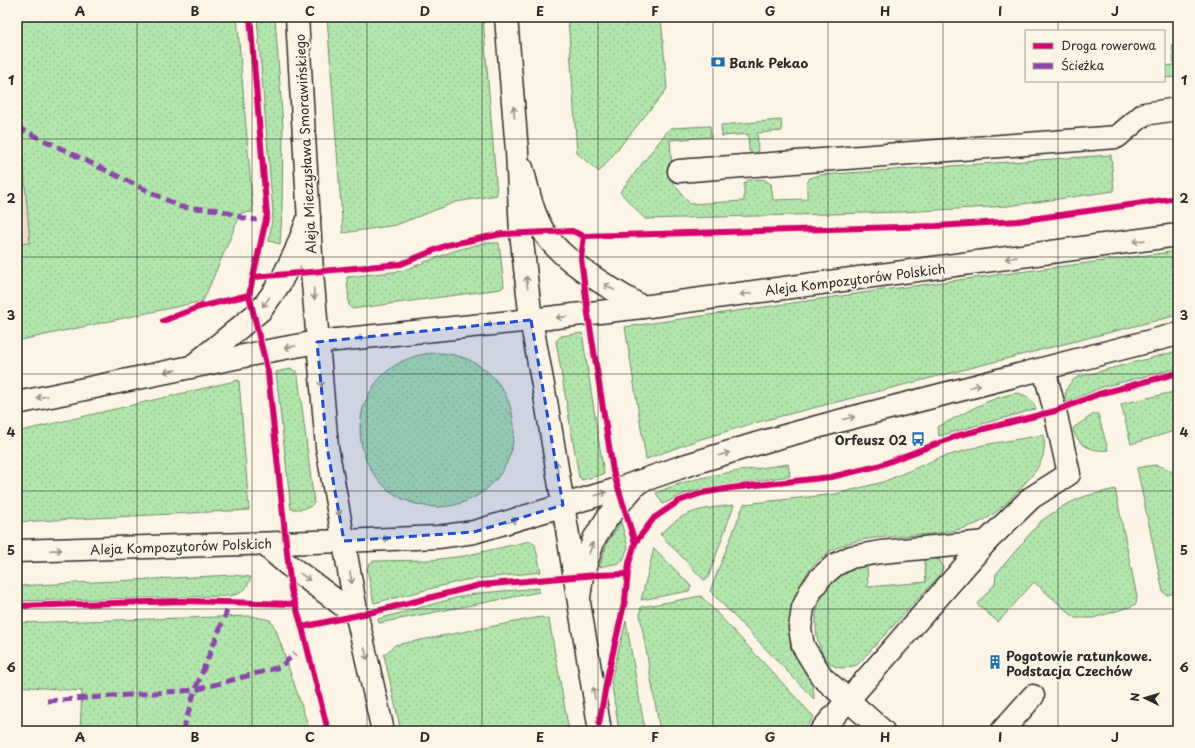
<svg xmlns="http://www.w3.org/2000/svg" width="1195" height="748" viewBox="0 0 1195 748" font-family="'Playpen Sans',sans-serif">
<defs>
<pattern id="grass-dots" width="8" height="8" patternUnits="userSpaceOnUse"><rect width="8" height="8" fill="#b1e7aa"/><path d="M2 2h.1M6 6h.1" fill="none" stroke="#98c692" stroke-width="1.8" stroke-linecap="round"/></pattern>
</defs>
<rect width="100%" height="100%" fill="#fcf5e5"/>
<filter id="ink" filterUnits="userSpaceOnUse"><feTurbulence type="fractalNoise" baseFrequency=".025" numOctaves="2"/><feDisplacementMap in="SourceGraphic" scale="8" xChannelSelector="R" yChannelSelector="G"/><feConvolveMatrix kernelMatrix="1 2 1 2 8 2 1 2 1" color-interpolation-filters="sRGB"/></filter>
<g filter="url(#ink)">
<path fill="#eedfc7" d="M 17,86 L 30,243 L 17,244 Z"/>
<g fill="url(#grass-dots)" stroke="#6e896a">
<path d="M 17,17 L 237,17 L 253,212 L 241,213 L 203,301 L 17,341 L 17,244 L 30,243 L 17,86 Z"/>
<path d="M 257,17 L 275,17 L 283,127 L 282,212 L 280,244 L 269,241 L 273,212 Z"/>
<path d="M 327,17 L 483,17 L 497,195 L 456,202 L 396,225 L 343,233 Z"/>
<path d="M 568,17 L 661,17 L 667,89 L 599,172 L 577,153 Z"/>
<path d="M 1172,44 L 1175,44 L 1178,45 L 1178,96 L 1177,96 L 1175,77 L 1164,78 L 1164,66 L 1174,65 Z"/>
<path d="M 781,120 L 782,131 L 757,133 L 758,150 L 756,154 L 753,154 L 749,151 L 748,134 L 722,136 L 721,125 Z"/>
<path d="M 710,126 L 711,137 L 670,140 L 673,183 L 690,204 L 744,201 L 744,184 L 748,180 L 763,179 L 771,184 L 773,200 L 807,199 L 807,183 L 810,178 L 820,175 L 1111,155 L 1114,191 L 1008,206 L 902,212 L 645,219 L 620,192 L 670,128 Z"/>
<path d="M 483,243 L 499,243 L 504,286 L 501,289 L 352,309 L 349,305 L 347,277 L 402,271 L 454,251 Z"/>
<path d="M 1178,251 L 1178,315 L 754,423 L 698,440 L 646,459 L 625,327 L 883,290 Z"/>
<path d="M 582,333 L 604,474 L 582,480 L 579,477 L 556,341 L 561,336 Z"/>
<path d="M 1178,351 L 1178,368 L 1102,387 L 1065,403 C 1065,391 1067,383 1078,377 Z"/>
<circle cx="437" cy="430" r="77"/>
<path d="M 291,369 L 297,372 L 298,376 L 314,503 C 308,510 300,509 291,509 L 276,372 Z"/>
<path d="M 239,380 L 249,510 L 17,522 L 17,432 Z"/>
<path d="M 1178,391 L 1178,430 L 1131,444 L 1121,404 Z"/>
<path d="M 1018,393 C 1027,396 1033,399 1036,409 L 939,436 L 937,427 C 963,415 988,397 1018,393 Z"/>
<path d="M 1094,414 L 1098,414 L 1108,450 C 1092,452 1076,445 1073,428 Z"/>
<path d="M 1043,435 C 1048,454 1039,468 1027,481 C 1013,497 996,516 976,524 C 904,552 816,507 791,613 C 787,631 794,653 803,668 C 809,681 814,683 814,699 L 710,591 L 744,504 L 836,494 L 883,482 L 939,458 L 964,451 L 983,445 Z"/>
<path d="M 788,464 L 790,476 L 696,490 L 679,496 L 663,504 L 656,493 C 697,474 744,471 788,464 Z"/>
<path d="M 1154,465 C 1166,467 1175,470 1178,483 L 1178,592 L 1167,595 L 1163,592 L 1137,468 Z"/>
<path d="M 1115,489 L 1137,597 L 1136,604 L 1130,607 L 1093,618 L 1075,618 L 1034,582 L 998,622 L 977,604 L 995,584 L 996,574 L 1041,521 L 1065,505 L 1086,496 Z"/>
<path d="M 734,505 L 708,578 L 704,580 L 660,534 C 669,527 677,518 688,514 C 702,508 719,507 734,505 Z"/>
<path d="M 621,522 L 628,547 L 623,560 L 619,563 L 599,567 L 607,543 Z"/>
<path d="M 530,541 L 535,545 L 541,572 L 465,580 L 374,603 L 367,569 L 369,564 L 374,561 L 431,560 L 464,556 Z"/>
<path d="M 654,548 L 691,586 L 689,591 L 641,600 Z"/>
<path d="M 933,558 L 940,560 L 943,568 L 939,576 L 857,665 C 852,666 847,668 842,668 C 818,667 813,626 817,609 C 820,596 830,582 841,574 C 848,569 858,567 867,565 L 868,587 L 926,582 L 924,559 Z"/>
<path d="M 233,575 L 251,577 C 246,590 244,593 229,596 L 17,601 L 17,586 Z"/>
<path d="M 539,588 L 539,592 L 379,623 L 378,619 L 463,596 L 481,593 Z"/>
<path d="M 701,596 L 814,717 L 803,731 L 660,731 L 640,615 L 641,607 Z"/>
<path d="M 251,616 L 270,620 L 276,630 L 310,731 L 80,731 L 82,691 L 17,686 L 17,623 Z"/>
<path d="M 541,617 L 549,620 L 569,731 L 401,731 L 384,655 L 395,645 Z"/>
<path d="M 626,621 L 645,731 L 619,731 L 611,680 Z"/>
</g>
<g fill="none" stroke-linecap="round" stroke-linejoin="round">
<defs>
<g id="minor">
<path d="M 522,168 C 528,189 532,213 544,232 C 562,262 612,289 642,307"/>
<path d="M 679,171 L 1117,137 L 1144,114 L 1178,109"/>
<path d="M 194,365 L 261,310 L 280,283 L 295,253 L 309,217"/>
<path d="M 17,403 L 263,352 L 317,342 L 531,320 L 642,307 L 1178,235"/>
<path d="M 264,544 L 287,564 L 357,616"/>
<path d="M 17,551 L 344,541 L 438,537 L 474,532 L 618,489 L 687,465 L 759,443 L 835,422 L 1178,334"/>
<path d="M 579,598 L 582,576 L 594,539 L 608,517 L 638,482"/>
<path d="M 821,731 L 986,542 L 1031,498 L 1069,474 L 1055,411 L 1044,369"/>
<path d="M 883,731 L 822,677 L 803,646 L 800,628 L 803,608 L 810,592 L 820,578 L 835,565 L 851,557 L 881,552 L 986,542"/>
<path d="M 1002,731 L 1033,696"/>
</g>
<g id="major">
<path d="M 297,17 L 312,272 L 327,447 L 357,616 L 383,731"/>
<path d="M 506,17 L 517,151 L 521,233 L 531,320 L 547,407 L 600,731"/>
</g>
</defs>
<use href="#minor" stroke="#2b2b2b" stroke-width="25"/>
<use href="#major" stroke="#2b2b2b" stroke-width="25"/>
<use href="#minor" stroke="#fcf5e5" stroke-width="22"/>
<use href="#major" stroke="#fcf5e5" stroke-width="22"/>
<g stroke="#8e44ad" stroke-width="5" stroke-dasharray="10 5" stroke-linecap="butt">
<path d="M 17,127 L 181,207 L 221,210 L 243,218 L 257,220"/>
<path d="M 47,701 L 195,690 L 280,667 L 295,654"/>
<path d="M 183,731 L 195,690 L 227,611"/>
</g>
<defs>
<g id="cycleway">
<path d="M 250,17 L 267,215 L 249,295 L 268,373 L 291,590 L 302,627 L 328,731"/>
<path d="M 584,236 L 937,226 L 1018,221 L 1178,198"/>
<path d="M 254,277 L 401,264 L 447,245 L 502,234 L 572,231 L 584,236 L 581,258 L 588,314 L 613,471 L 635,543"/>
<path d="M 163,321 L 199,307 L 249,295"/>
<path d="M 17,606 L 182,601 L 295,604"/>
<path d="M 302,627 L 373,612 L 480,585 L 597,575 L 627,574"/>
<path d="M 599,724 L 608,674 L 625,600 L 629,563 L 635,543 L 654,518 L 679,501 L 702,493 L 731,488 L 831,477 L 878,466 L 960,435 L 1055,411 L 1099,394 L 1178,373"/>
</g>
</defs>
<use href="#cycleway" stroke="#fcf5e5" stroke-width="8"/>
<use href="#cycleway" stroke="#d6006c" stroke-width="6"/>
</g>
<defs><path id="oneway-shaft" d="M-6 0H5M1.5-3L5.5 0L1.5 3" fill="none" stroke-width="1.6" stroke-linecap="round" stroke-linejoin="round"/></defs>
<g stroke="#949088">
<use href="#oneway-shaft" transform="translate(514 112) rotate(-95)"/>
<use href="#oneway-shaft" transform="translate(1139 241) rotate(172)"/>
<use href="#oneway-shaft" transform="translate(1011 258) rotate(172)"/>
<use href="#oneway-shaft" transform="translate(527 282) rotate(-96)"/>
<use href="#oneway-shaft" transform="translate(609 287) rotate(-148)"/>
<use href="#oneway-shaft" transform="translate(314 294) rotate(86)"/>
<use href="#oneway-shaft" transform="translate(746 294) rotate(173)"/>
<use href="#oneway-shaft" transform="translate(266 302) rotate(126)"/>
<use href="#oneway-shaft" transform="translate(562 317) rotate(173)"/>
<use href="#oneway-shaft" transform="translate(492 324) rotate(174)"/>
<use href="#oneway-shaft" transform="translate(363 338) rotate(174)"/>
<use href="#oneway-shaft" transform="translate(290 347) rotate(170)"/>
<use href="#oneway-shaft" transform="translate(170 371) rotate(168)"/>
<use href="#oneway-shaft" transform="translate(321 381) rotate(85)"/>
<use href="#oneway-shaft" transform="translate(975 386) rotate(-14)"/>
<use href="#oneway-shaft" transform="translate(42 397) rotate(168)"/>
<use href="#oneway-shaft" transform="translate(849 418) rotate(-14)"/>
<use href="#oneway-shaft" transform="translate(724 454) rotate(-17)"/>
<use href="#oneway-shaft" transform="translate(557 467) rotate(-99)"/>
<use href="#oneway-shaft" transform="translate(601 494) rotate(-17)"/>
<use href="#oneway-shaft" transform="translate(338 510) rotate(79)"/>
<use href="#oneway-shaft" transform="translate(512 521) rotate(-16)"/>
<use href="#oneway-shaft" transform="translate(383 539) rotate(-3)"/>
<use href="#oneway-shaft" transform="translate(591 548) rotate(-73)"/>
<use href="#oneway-shaft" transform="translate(56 550) rotate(-2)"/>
<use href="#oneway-shaft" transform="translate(305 577) rotate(36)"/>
<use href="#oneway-shaft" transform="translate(351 578) rotate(80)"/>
<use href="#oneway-shaft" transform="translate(366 654) rotate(77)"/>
<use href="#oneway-shaft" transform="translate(594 693) rotate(-99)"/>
</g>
</g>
<path fill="#1d4ed8" fill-opacity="0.2" stroke="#1d4ed8" stroke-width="3" stroke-dasharray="8 5" stroke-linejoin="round" d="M 531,320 L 563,505 L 474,532 L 344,541 L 327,447 L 317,342 Z"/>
<path fill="none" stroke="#2b2b2b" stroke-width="1" stroke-opacity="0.55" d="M 137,17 L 137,731M 252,17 L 252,731M 367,17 L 367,731M 482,17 L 482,731M 598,17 L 598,731M 713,17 L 713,731M 828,17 L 828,731M 943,17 L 943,731M 1058,17 L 1058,31M 1058,81 L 1058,731M 17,139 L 1178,139M 17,257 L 1178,257M 17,374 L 1178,374M 17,491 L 1178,491M 17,609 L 1178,609"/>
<defs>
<symbol id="bank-bare" viewBox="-9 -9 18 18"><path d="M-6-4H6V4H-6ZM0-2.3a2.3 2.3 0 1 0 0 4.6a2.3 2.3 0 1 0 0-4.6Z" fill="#1f6fb2" stroke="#fcf5e5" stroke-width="2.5" paint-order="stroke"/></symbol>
<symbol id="bus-bare" viewBox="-9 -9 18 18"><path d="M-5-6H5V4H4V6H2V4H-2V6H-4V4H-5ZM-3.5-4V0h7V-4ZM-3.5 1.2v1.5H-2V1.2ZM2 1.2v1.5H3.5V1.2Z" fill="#1f6fb2" stroke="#fcf5e5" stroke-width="2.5" paint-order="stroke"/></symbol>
<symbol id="building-bare" viewBox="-9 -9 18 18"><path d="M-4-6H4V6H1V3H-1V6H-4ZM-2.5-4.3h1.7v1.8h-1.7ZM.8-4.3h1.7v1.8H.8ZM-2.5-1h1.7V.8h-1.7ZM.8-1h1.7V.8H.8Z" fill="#1f6fb2" stroke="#fcf5e5" stroke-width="2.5" paint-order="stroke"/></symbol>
</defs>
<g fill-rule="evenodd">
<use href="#bank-bare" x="708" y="52" width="20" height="20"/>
<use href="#bus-bare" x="908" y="429" width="20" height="20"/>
<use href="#building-bare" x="985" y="652" width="20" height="20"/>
</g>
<g text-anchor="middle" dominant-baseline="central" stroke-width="4" stroke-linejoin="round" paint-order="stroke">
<g font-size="13" font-weight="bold" fill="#2b2b2b" stroke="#fcf5e5" text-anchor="start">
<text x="729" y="62">Bank Pekao</text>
<text x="907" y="439" text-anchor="end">Orfeusz 02</text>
<text x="1006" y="655">Pogotowie ratunkowe.<tspan x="1006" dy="15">Podstacja Czechów</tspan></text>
</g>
<g font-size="13" fill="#2b2b2b" stroke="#fcf5e5">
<text transform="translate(305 144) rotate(-93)">Aleja Mieczysława Smorawińskiego</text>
<text transform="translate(855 279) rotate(-7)">Aleja Kompozytorów Polskich</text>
<text transform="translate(181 546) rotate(-2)">Aleja Kompozytorów Polskich</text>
</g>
</g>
<rect width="1195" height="748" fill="none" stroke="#fcf5e5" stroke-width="44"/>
<rect x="1025" y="30" width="140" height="52" fill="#fcf5e5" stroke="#a8a49b"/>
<rect x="1033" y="43" width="20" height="6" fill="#d6006c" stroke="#a8a49b"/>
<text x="1061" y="50" font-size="12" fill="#2b2b2b">Droga rowerowa</text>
<rect x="1033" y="63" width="20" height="6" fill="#8e44ad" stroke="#a8a49b"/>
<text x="1061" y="70" font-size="12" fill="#2b2b2b">Ścieżka</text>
<g transform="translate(1145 698) rotate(275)" stroke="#fcf5e5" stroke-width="3" paint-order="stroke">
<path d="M0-3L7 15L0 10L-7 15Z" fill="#2b2b2b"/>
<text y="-6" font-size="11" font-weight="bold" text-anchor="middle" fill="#2b2b2b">N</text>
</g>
<rect x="22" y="22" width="1151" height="704" fill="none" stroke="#2b2b2b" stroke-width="1.5"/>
<g font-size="13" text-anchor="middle" font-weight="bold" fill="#2b2b2b">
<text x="80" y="16">A</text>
<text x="195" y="16">B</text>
<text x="310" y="16">C</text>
<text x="425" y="16">D</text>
<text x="540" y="16">E</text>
<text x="655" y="16">F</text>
<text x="770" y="16">G</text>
<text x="885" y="16">H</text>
<text x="1000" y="16">I</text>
<text x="1115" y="16">J</text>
<text x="11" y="85">1</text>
<text x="1184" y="85">1</text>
<text x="11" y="203">2</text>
<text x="1184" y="203">2</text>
<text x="11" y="320">3</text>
<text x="1184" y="320">3</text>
<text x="11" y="437">4</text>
<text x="1184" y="437">4</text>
<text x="11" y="555">5</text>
<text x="1184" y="555">5</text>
<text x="11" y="672">6</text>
<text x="1184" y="672">6</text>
<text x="80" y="742">A</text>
<text x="195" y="742">B</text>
<text x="310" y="742">C</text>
<text x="425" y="742">D</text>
<text x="540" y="742">E</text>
<text x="655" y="742">F</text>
<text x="770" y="742">G</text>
<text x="885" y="742">H</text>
<text x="1000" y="742">I</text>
<text x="1115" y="742">J</text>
</g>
</svg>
